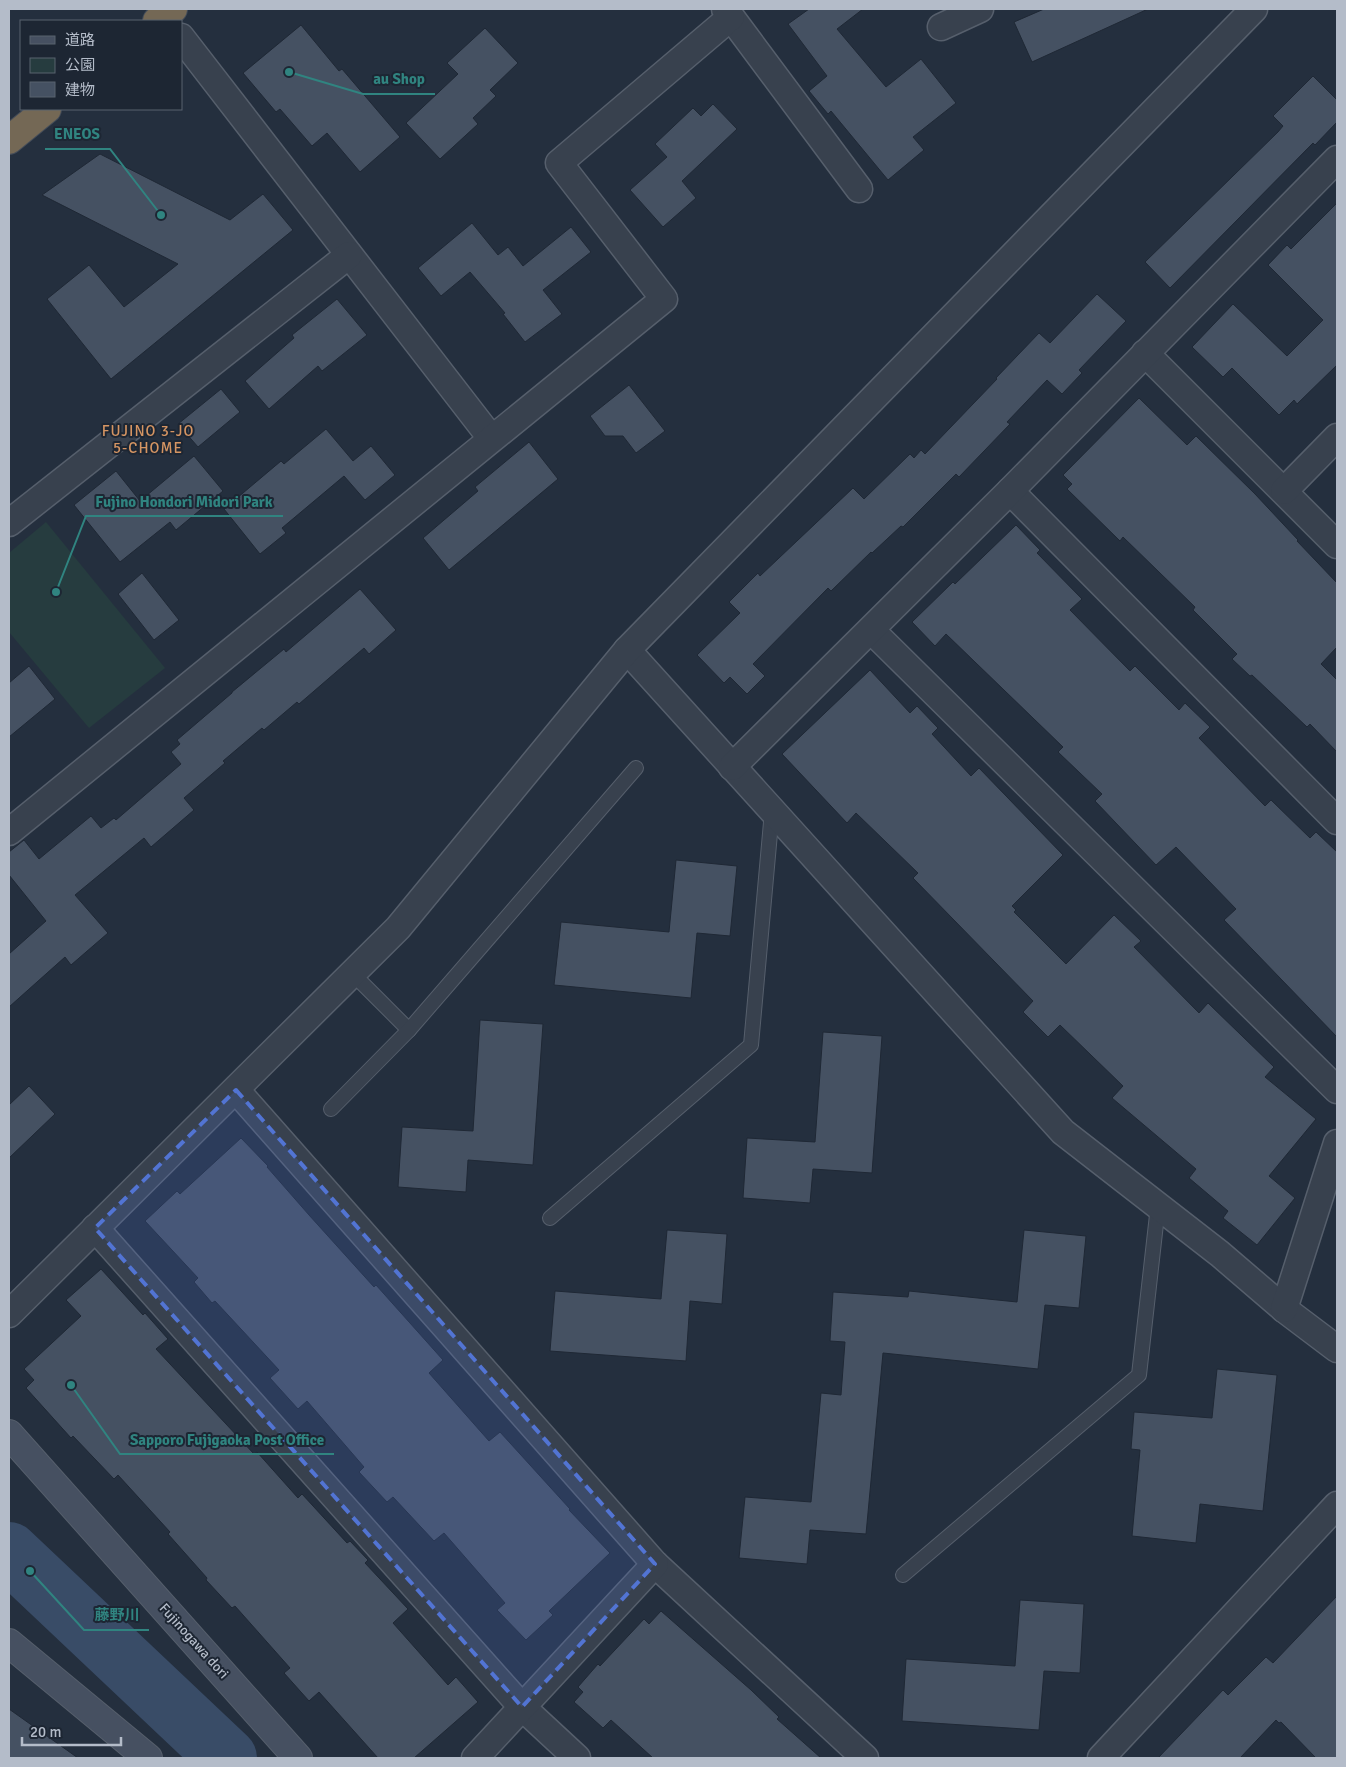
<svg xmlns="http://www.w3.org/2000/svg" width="1346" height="1767" viewBox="0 0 1346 1767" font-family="Signika,'Noto Sans JP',sans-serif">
<rect width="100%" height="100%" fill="#242f3e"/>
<path fill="#263c3f" d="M 46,522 L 165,668 L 89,728 L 9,632 L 9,553 Z"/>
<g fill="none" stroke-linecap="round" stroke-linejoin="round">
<path stroke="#394c67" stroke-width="60" d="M 9,1552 L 227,1758"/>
</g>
<g fill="#455162" stroke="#1f2835">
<path d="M 809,9 L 863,9 L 837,29 L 886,87 L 921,59 L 956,103 L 913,137 L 924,150 L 888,180 L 831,111 L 828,114 L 809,91 L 827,76 L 788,24 Z"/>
<path d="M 1044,9 L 1148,9 L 1032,62 L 1014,22 Z"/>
<path d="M 301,25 L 339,71 L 342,69 L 400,137 L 360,172 L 327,133 L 312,146 L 280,109 L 276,112 L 243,73 Z"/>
<path d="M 485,28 L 518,63 L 490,90 L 496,96 L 473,118 L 478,124 L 440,159 L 406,123 L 458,74 L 447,63 Z"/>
<path d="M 1313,76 L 1337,100 L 1337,122 L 1315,145 L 1313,143 L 1170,288 L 1145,262 L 1278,132 L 1283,126 L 1273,116 Z"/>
<path d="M 713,104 L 737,129 L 682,181 L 696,198 L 663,227 L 630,190 L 667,157 L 655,144 L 693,108 L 701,116 Z"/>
<path d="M 100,154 L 230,220 L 263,194 L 293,230 L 111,379 L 47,299 L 89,265 L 124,307 L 178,264 L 42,195 Z"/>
<path d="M 1337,203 L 1337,365 L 1297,404 L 1294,400 L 1279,415 L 1232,368 L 1223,377 L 1192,347 L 1233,304 L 1287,356 L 1323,320 L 1268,265 L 1287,245 L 1291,249 Z"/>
<path d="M 472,223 L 498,255 L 508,247 L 523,266 L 571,227 L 591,252 L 543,290 L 562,314 L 525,342 L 503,314 L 505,313 L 470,272 L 441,296 L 418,268 Z"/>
<path d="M 1097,294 L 1126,321 L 1079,370 L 1082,373 L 1062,394 L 1047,380 L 1007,422 L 1010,424 L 959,477 L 956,474 L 903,527 L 901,526 L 872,553 L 871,552 L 831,591 L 828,588 L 753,664 L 765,676 L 747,694 L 730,677 L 724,683 L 697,655 L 740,613 L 729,602 L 758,573 L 760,576 L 853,488 L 864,499 L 910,454 L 914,458 L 921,450 L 925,454 L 997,379 L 996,378 L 1039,333 L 1050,343 Z"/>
<path d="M 337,299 L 367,335 L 322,371 L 318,366 L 269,409 L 245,381 L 294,338 L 292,335 Z"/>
<path d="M 629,385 L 665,431 L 636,453 L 623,436 L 605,436 L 590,416 Z"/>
<path d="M 221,389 L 240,412 L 198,447 L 178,424 Z"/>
<path d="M 1139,398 L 1187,445 L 1196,436 L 1255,494 L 1298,540 L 1297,541 L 1337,583 L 1337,647 L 1321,664 L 1337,680 L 1337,752 L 1310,724 L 1307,727 L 1252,675 L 1250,676 L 1232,659 L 1237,654 L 1193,610 L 1195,607 L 1123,537 L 1120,541 L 1067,489 L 1072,484 L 1063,475 Z"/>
<path d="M 326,429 L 353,461 L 371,446 L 395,475 L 365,500 L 344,476 L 282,528 L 286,533 L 260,554 L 224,509 L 281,461 L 284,464 Z"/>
<path d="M 529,442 L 558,479 L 449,570 L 423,538 L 478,491 L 475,487 Z"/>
<path d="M 194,456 L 223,491 L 176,530 L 170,522 L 120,562 L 74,505 L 116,471 L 140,501 Z"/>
<path d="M 1016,525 L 1040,550 L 1037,553 L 1082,599 L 1070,610 L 1130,671 L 1135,666 L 1179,710 L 1185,703 L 1210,727 L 1199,738 L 1265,806 L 1271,800 L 1310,838 L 1316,832 L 1337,852 L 1337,1037 L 1224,920 L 1236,909 L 1176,847 L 1156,865 L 1095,801 L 1102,794 L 1058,752 L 1063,747 L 946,634 L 935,646 L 912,622 L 953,582 L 955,584 Z"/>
<path d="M 142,573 L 179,620 L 154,640 L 118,594 Z"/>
<path d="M 360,589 L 396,630 L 369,654 L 364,648 L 299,704 L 297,702 L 264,730 L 262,728 L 223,761 L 225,763 L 184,798 L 194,810 L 151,847 L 144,838 L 75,895 L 108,933 L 71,965 L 65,957 L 9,1007 L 9,954 L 46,921 L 9,875 L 9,852 L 24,840 L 39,859 L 91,816 L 101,828 L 114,818 L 116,820 L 181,764 L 171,752 L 180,744 L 177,740 L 232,693 L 232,692 L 284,649 L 286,652 Z"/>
<path d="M 29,666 L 55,699 L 9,737 L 9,683 Z"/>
<path d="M 870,670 L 910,713 L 917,706 L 938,728 L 932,734 L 971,776 L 979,768 L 1063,855 L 1012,906 L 1016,910 L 1014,912 L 1066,964 L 1114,915 L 1141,941 L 1134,947 L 1199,1013 L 1208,1003 L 1274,1067 L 1265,1077 L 1316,1119 L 1269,1176 L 1295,1198 L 1257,1245 L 1223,1218 L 1228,1211 L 1189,1178 L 1196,1169 L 1112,1098 L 1123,1086 L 1060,1025 L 1048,1037 L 1023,1012 L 1033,1001 L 913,878 L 918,873 L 856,813 L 847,823 L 782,754 Z"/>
<path d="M 676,860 L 737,866 L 730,936 L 697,933 L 691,998 L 554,985 L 561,922 L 669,932 Z"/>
<path d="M 480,1020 L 543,1024 L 533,1165 L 468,1160 L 466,1192 L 398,1187 L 402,1127 L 473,1131 Z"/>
<path d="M 823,1032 L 882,1036 L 872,1173 L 813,1169 L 810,1203 L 743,1198 L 747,1138 L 815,1142 Z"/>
<path d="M 29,1086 L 55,1114 L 9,1158 L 9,1105 Z"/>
<path d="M 241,1138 L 268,1166 L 267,1167 L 309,1215 L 374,1287 L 376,1285 L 443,1360 L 429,1373 L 489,1441 L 500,1432 L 570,1509 L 569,1510 L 610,1553 L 549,1611 L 553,1615 L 526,1640 L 497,1610 L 505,1603 L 444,1533 L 434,1541 L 393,1497 L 387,1502 L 359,1472 L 364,1467 L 307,1401 L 298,1409 L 270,1378 L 279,1370 L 215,1301 L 212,1303 L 194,1282 L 198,1278 L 145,1221 L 177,1191 L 180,1194 Z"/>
<path d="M 667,1230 L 727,1234 L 722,1304 L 690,1301 L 686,1361 L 550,1351 L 555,1291 L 661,1299 Z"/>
<path d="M 1024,1230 L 1086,1236 L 1079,1308 L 1045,1305 L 1038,1369 L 883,1353 L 866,1534 L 810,1530 L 807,1564 L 739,1558 L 745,1497 L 811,1502 L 821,1393 L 841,1395 L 845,1342 L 830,1341 L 833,1292 L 908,1297 L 909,1291 L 1017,1302 Z"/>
<path d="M 101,1269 L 143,1315 L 145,1313 L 168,1339 L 156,1349 L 254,1454 L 257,1452 L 298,1498 L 302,1494 L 347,1543 L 350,1541 L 368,1560 L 365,1563 L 408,1609 L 393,1623 L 448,1685 L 456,1677 L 478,1702 L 414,1758 L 378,1758 L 319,1692 L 309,1701 L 284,1673 L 290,1668 L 235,1606 L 232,1608 L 206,1580 L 207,1578 L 168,1534 L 170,1532 L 118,1475 L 114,1479 L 73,1436 L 71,1438 L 26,1388 L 34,1380 L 24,1369 L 81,1316 L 66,1300 Z"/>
<path d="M 1217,1369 L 1277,1375 L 1263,1511 L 1200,1504 L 1196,1543 L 1132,1536 L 1140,1450 L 1131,1449 L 1134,1412 L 1212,1418 Z"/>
<path d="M 1337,1596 L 1337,1758 L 1316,1758 L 1281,1722 L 1279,1723 L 1276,1720 L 1240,1758 L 1158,1758 L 1223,1690 L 1228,1695 L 1266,1657 L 1273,1663 Z"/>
<path d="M 1020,1600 L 1084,1604 L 1080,1673 L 1044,1671 L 1039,1730 L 902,1721 L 906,1659 L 1015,1666 Z"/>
<path d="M 661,1611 L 751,1690 L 779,1717 L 777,1719 L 821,1758 L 653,1758 L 611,1720 L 603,1728 L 574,1702 L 583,1692 L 578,1687 L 598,1664 L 600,1666 L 644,1619 L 649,1624 Z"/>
<path d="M 9,1709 L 78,1758 L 9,1758 Z"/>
</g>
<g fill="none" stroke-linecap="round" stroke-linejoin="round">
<defs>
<g id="lane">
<path d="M 352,973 L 409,1030"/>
<path d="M 331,1109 L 409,1030 L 636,768"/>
<path d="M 550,1218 L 751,1045 L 772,811"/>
<path d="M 903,1575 L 1139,1375 L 1158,1206"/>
</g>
<g id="street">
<path d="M 725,9 L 859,189"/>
<path d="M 941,27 L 980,9"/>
<path d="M 181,37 L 491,438"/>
<path d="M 1145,353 L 1337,545"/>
<path d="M 1010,491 L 1337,821"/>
<path d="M 1284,491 L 1337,437"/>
<path d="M 9,523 L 349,255"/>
<path d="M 871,630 L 1337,1090"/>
<path d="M 627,650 L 1063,1132 L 1220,1254 L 1284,1309 L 1337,1349"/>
<path d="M 732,767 L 1010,491 L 1337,159"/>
<path d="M 9,832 C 228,655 444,476 664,299 L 559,163 L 731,17"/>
<path d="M 236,1090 L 655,1564 L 865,1758"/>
<path d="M 95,1228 L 522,1707 L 577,1758"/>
<path d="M 1284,1309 L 1337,1143"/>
<path d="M 9,1314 L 398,928 L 627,650 L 1254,9"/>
<path d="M 475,1758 L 655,1564"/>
<path d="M 1101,1758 L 1337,1505"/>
</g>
<g id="secondary">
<path d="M 9,1434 L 298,1758"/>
<path d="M 9,1643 L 148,1758"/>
</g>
<g id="highway">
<path d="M 157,21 L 173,9"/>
<path d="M 9,140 L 47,109"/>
</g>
</defs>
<use href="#lane" stroke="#565f6c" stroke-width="16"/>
<use href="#street" stroke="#565f6c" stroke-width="29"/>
<use href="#secondary" stroke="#565f6c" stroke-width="30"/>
<use href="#highway" stroke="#434c59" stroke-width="30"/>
<use href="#lane" stroke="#38414e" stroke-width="14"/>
<use href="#street" stroke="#38414e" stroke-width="26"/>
<use href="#secondary" stroke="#465061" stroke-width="28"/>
<use href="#highway" stroke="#746855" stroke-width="28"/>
</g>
<path fill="#5274d3" fill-opacity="0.2" stroke="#5274d3" stroke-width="4" stroke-dasharray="10 6" stroke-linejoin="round" d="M 236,1090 L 655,1564 L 522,1707 L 95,1228 Z"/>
<g text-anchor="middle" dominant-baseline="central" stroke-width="4" stroke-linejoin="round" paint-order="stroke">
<g font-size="14" fill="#b4bcc9" stroke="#1d2633">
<text transform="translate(194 1641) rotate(48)">Fujinogawa dori</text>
</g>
<g font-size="15" letter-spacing="1" fill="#d59563" stroke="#1d2633">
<text x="148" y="431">FUJINO 3-JO<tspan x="148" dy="17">5-CHOME</tspan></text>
</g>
</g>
<path fill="none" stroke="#308480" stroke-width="2" d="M289 72L363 94H435M161 215L110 149H45M56 592L86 516H283M71 1385L120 1454H334M30 1571L84 1630H149"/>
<g fill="#308480" stroke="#1d2633" stroke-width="2">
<circle cx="289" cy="72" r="5"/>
<circle cx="161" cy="215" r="5"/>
<circle cx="56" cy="592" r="5"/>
<circle cx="71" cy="1385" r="5"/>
<circle cx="30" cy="1571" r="5"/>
</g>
<g font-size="15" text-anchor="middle" font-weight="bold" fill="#308480" stroke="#1d2633" stroke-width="4" stroke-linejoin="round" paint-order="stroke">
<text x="399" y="84">au Shop</text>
<text x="77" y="139">ENEOS</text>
<text x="184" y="507">Fujino Hondori Midori Park</text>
<text x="227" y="1445">Sapporo Fujigaoka Post Office</text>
<text x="117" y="1620">藤野川</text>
</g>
<rect width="1346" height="1767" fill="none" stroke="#b4bcc9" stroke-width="20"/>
<rect x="20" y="20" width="162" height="90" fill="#1d2633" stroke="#59626f"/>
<rect x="30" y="36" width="25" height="8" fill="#465061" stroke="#59626f"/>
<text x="65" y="45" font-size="15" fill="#b4bcc9">道路</text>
<rect x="30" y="58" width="25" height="15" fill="#263c3f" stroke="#59626f"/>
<text x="65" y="70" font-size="15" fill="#b4bcc9">公園</text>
<rect x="30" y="82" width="25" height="15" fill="#455162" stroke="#59626f"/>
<text x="65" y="95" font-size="15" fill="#b4bcc9">建物</text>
<path d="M22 1737v8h99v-8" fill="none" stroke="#b4bcc9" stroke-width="2.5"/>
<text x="30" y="1737" font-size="15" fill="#b4bcc9" stroke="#1d2633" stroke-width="4" paint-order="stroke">20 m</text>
</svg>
